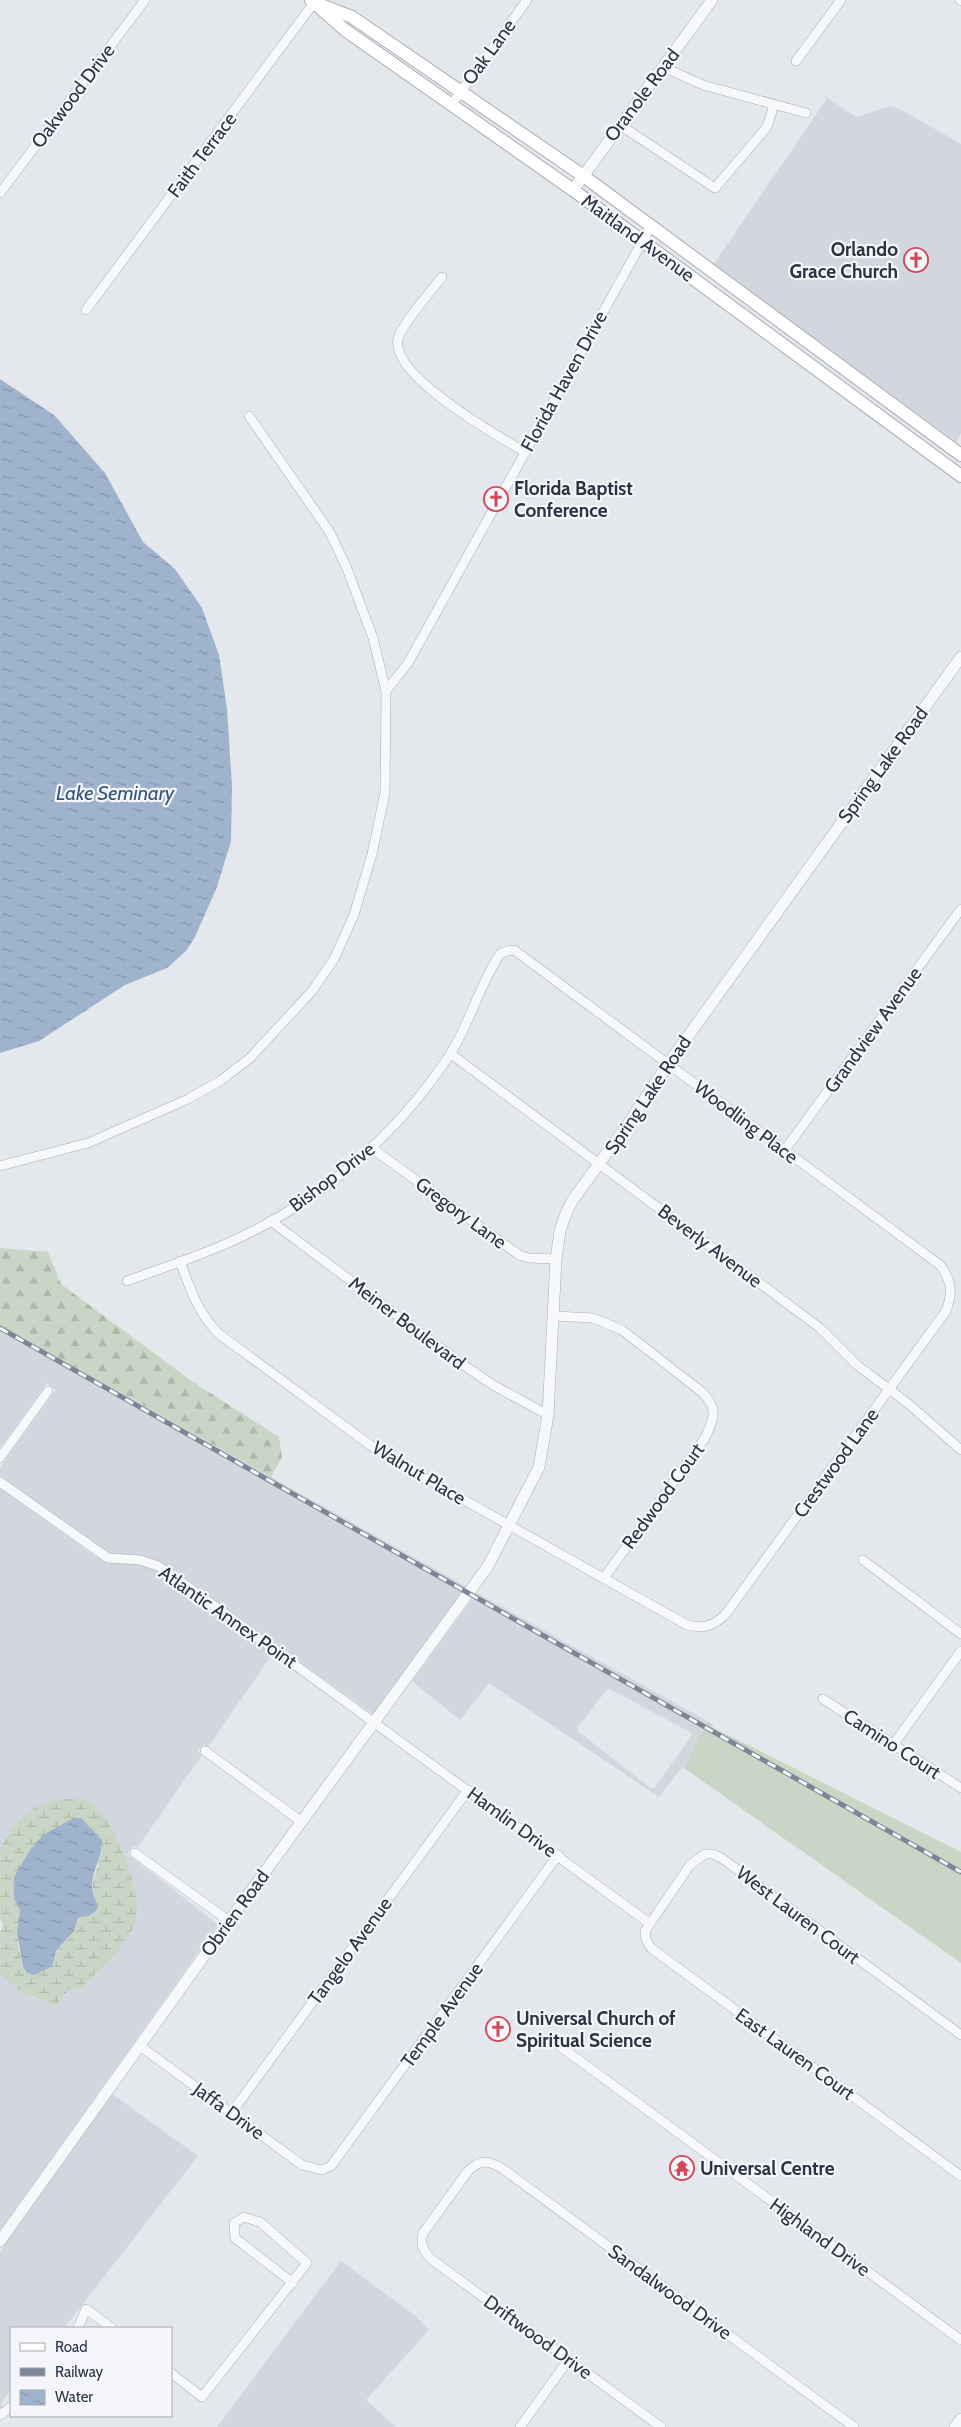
<svg xmlns="http://www.w3.org/2000/svg" width="961" height="2427" viewBox="0 0 961 2427" font-family="Cabin,sans-serif">
<defs>
<pattern id="forest-firs" width="22" height="20" patternUnits="userSpaceOnUse" patternTransform="scale(1.25)"><rect width="22" height="20" fill="#c9d6c5"/><path d="M5 1l3.5 6h-7zM16 11l3.5 6h-7z" fill="#adb8ab"/></pattern>
<pattern id="wetland-marsh" width="20" height="14" patternUnits="userSpaceOnUse" patternTransform="scale(1.25)"><rect width="20" height="14" fill="#c9d6c5"/><path d="M1 5h8M5 5V1M11 12h8M15 12V8" fill="none" stroke="#adb8ab"/></pattern>
<pattern id="water-ripples" width="26" height="14" patternUnits="userSpaceOnUse" patternTransform="scale(1.25)"><rect width="26" height="14" fill="#9fb4cc"/><path d="M2 4q2-2 4 0t4 0M15 11q2-2 4 0t4 0" fill="none" stroke="#8293a7"/></pattern>
</defs>
<rect width="100%" height="100%" fill="#e4e7ec"/>
<g fill="#d2d6de" fill-rule="evenodd">
<path d="M 825,96 L 856,117 L 890,106 L 900,109 L 961,144 L 961,433 L 956,442 L 713,265 L 826,100 Z"/>
<path d="M 0,1325 L 467,1587 L 373,1714 L 282,1649 L 280,1651 L 276,1649 L 208,1747 L 204,1744 L 198,1751 L 202,1755 L 137,1848 L 133,1846 L 127,1854 L 218,1924 L 0,2231 L 0,1973 L 18,1990 L 56,2006 L 69,1989 L 81,1989 L 125,1942 L 138,1913 L 133,1879 L 12,1827 L 0,1849 L 0,1488 L 95,1556 L 101,1548 L 0,1476 L 0,1468 L 56,1390 L 47,1383 L 0,1448 Z"/>
<path d="M 477,1593 L 707,1721 L 684,1768 L 682,1767 L 659,1797 L 489,1683 L 460,1720 L 412,1681 ZM 608,1688 L 690,1732 L 692,1735 L 654,1788 L 649,1787 L 578,1731 L 578,1727 Z"/>
<path d="M 112,2094 L 198,2156 L 64,2328 L 11,2328 L 11,2389 L 1,2404 L 3,2408 L 0,2409 L 0,2251 Z"/>
<path d="M 341,2261 L 416,2316 L 429,2330 L 366,2400 L 396,2427 L 217,2427 Z"/>
</g>
<path fill="#c9d6c5" d="M 707,1721 L 713,1725 L 712,1727 L 961,1852 L 961,1963 L 684,1768 Z"/>
<path fill="url(#forest-firs)" d="M 0,1248 L 48,1252 L 61,1284 L 190,1380 L 279,1437 L 282,1457 L 271,1477 L 0,1325 Z"/>
<path fill="url(#wetland-marsh)" fill-rule="evenodd" d="M 70,1799 C 75,1800 84,1799 89,1801 C 110,1811 142,1891 137,1914 C 131,1945 101,1967 81,1989 L 69,1989 L 56,2006 L 18,1990 L 0,1973 L 0,1932 L 3,1926 L 0,1917 L 0,1849 L 12,1827 L 34,1808 L 54,1800 ZM 73,1818 L 103,1850 L 93,1881 L 93,1891 L 98,1907 L 78,1918 L 69,1938 L 56,1951 L 52,1967 L 34,1975 L 27,1973 L 23,1967 L 18,1945 L 20,1909 L 67,1823 Z"/>
<g fill="url(#water-ripples)">
<path d="M 0,379 L 54,415 L 105,473 L 143,542 L 175,569 L 202,608 L 219,655 L 227,709 L 232,786 L 231,841 L 217,887 L 195,937 L 186,951 L 167,968 L 125,985 L 39,1041 L 0,1053 Z"/>
<path d="M 73,1818 L 81,1818 L 102,1840 C 103,1857 89,1875 93,1892 C 94,1897 97,1902 98,1907 C 93,1917 87,1915 78,1918 L 74,1931 L 56,1951 L 52,1967 L 34,1975 L 27,1973 L 23,1967 L 17,1933 L 20,1910 L 14,1899 L 14,1877 L 30,1850 L 43,1835 Z"/>
</g>
<g fill="none" stroke-linecap="round" stroke-linejoin="round">
<defs>
<g id="minor">
<path d="M 960,0 L 961,1"/>
<path d="M 796,61 L 841,0"/>
<path d="M 663,67 L 703,85 L 806,113"/>
<path d="M 452,104 L 527,0"/>
<path d="M 620,125 L 715,188 L 767,127 L 774,105"/>
<path d="M 0,193 L 145,0"/>
<path d="M 442,277 C 432,290 401,325 398,339 C 390,376 498,436 525,452"/>
<path d="M 86,310 L 316,0"/>
<path d="M 386,691 L 408,663 L 651,226"/>
<path d="M 451,1054 L 820,1328 L 857,1365 L 910,1405 L 961,1450"/>
<path d="M 373,1149 L 519,1255 L 529,1258 L 556,1259"/>
<path d="M 784,1151 L 961,909"/>
<path d="M 0,1166 L 88,1143 L 188,1099 L 220,1081 L 250,1058 L 312,991 L 334,959 L 354,915 L 372,854 L 385,793 L 386,691 L 373,638 L 346,566 L 329,531 L 249,416"/>
<path d="M 271,1221 L 462,1364 L 493,1385 L 548,1415"/>
<path d="M 127,1281 C 162,1268 197,1257 230,1242 C 320,1202 395,1137 449,1056 C 470,1024 479,985 500,954 L 507,951 L 514,950 L 940,1265 C 952,1281 953,1293 946,1311 L 725,1615 C 713,1626 704,1629 687,1625 L 400,1464 L 370,1445 L 219,1334 C 198,1313 190,1289 180,1261"/>
<path d="M 554,1316 L 593,1318 L 622,1330 L 702,1392 C 719,1409 714,1418 705,1438 L 604,1578"/>
<path d="M 0,1458 L 48,1391"/>
<path d="M 0,1482 L 108,1558 L 140,1560 L 158,1566 L 169,1573 L 649,1923"/>
<path d="M 863,1560 L 961,1634"/>
<path d="M 823,1699 L 961,1788"/>
<path d="M 893,1745 L 961,1651"/>
<path d="M 205,1751 L 302,1822"/>
<path d="M 135,1853 L 229,1921"/>
<path d="M 961,2035 L 723,1859 L 713,1854 L 705,1854 L 690,1865 L 645,1931 L 646,1939 L 651,1948 L 961,2176"/>
<path d="M 557,2044 L 961,2340"/>
<path d="M 140,2046 L 302,2165 L 322,2170 L 331,2166 L 558,1855"/>
<path d="M 232,2112 L 468,1790"/>
<path d="M 78,2328 L 86,2309 L 112,2328"/>
<path d="M 171,2373 L 202,2397 L 307,2263 L 260,2222 L 244,2217 L 234,2223 L 235,2238 L 293,2283"/>
<path d="M 0,2415 L 11,2407"/>
<path d="M 520,2427 L 569,2359"/>
<path d="M 661,2427 L 431,2259 C 423,2250 420,2245 423,2233 L 468,2171 C 481,2159 488,2160 503,2169 L 854,2427"/>
</g>
<g id="tertiary">
<path d="M 573,190 L 712,0"/>
<path d="M 0,2241 L 229,1921 L 488,1566 L 539,1467 L 548,1415 L 556,1259 L 560,1231 L 565,1216 L 572,1201 L 628,1124 L 668,1064 L 961,657"/>
<path d="M 955,2427 L 961,2419"/>
</g>
<g id="secondary">
<path d="M 311,0 L 345,30 L 573,190 L 961,476"/>
<path d="M 321,5 L 352,17 L 582,175 L 961,455"/>
</g>
</defs>
<use href="#minor" stroke="#a9aeb7" stroke-width="10"/>
<use href="#tertiary" stroke="#a9aeb7" stroke-width="12"/>
<use href="#secondary" stroke="#a9aeb7" stroke-width="14"/>
<use href="#minor" stroke="#f7f8fa" stroke-width="9"/>
<use href="#tertiary" stroke="#f7f8fa" stroke-width="11"/>
<use href="#secondary" stroke="#fff" stroke-width="12"/>
<defs>
<path id="rail" d="M 0,1328 L 961,1872"/>
</defs>
<use href="#rail" stroke="#7d8696" stroke-width="5"/>
<use href="#rail" stroke="#f4f6f9" stroke-width="3" stroke-dasharray="9" stroke-linecap="butt"/>
</g>
<defs>
<symbol id="church-ring" viewBox="-11 -11 22 22"><circle r="9.5" fill="#f4f6f9" stroke="#d1495b" stroke-width="1.5"/><path d="M-1.2-6h2.4v3.5h3.3v2.4h-3.3V6h-2.4V-.1h-3.3v-2.4h3.3Z" fill="#d1495b"/></symbol>
<symbol id="temple-ring" viewBox="-11 -11 22 22"><circle r="9.5" fill="#f4f6f9" stroke="#d1495b" stroke-width="1.5"/><path d="M0-6L5-2H3V0L6.5 2.5H4V6H1.5V3h-3V6H-4V2.5H-6.5L-3 0V-2H-5Z" fill="#d1495b"/></symbol>
</defs>
<g fill-rule="evenodd">
<use href="#church-ring" x="902" y="246" width="28" height="28"/>
<use href="#church-ring" x="482" y="485" width="28" height="28"/>
<use href="#church-ring" x="484" y="2015" width="28" height="28"/>
<use href="#temple-ring" x="668" y="2154" width="28" height="28"/>
</g>
<g text-anchor="middle" dominant-baseline="central" stroke-width="4.5" stroke-linejoin="round" paint-order="stroke">
<g font-size="19" fill="#2b3445" stroke="#f4f6f9">
<text transform="translate(489 52) rotate(-54)">Oak Lane</text>
<text transform="translate(642 95) rotate(-53)">Oranole Road</text>
<text transform="translate(73 96) rotate(-53)">Oakwood Drive</text>
<text transform="translate(202 155) rotate(-53)">Faith Terrace</text>
<text transform="translate(638 238) rotate(36)">Maitland Avenue</text>
<text transform="translate(564 381) rotate(-61)">Florida Haven Drive</text>
<text transform="translate(883 765) rotate(-54)">Spring Lake Road</text>
<text transform="translate(873 1030) rotate(-54)">Grandview Avenue</text>
<text transform="translate(648 1095) rotate(-56)">Spring Lake Road</text>
<text transform="translate(746 1122) rotate(37)">Woodling Place</text>
<text transform="translate(332 1177) rotate(-37)">Bishop Drive</text>
<text transform="translate(461 1213) rotate(36)">Gregory Lane</text>
<text transform="translate(710 1246) rotate(37)">Beverly Avenue</text>
<text transform="translate(407 1323) rotate(37)">Meiner Boulevard</text>
<text transform="translate(836 1463) rotate(-54)">Crestwood Lane</text>
<text transform="translate(419 1473) rotate(31)">Walnut Place</text>
<text transform="translate(663 1496) rotate(-54)">Redwood Court</text>
<text transform="translate(228 1617) rotate(35)">Atlantic Annex Point</text>
<text transform="translate(892 1744) rotate(33)">Camino Court</text>
<text transform="translate(512 1822) rotate(36)">Hamlin Drive</text>
<text transform="translate(235 1913) rotate(-54)">Obrien Road</text>
<text transform="translate(798 1915) rotate(37)">West Lauren Court</text>
<text transform="translate(350 1951) rotate(-54)">Tangelo Avenue</text>
<text transform="translate(442 2015) rotate(-54)">Temple Avenue</text>
<text transform="translate(795 2054) rotate(36)">East Lauren Court</text>
<text transform="translate(229 2111) rotate(36)">Jaffa Drive</text>
<text transform="translate(820 2237) rotate(36)">Highland Drive</text>
<text transform="translate(670 2292) rotate(36)">Sandalwood Drive</text>
<text transform="translate(538 2337) rotate(36)">Driftwood Drive</text>
</g>
<g font-size="19" font-weight="bold" fill="#2b3445" stroke="#f4f6f9" text-anchor="start">
<text x="898" y="249" text-anchor="end">Orlando<tspan x="898" dy="22">Grace Church</tspan></text>
<text x="514" y="488">Florida Baptist<tspan x="514" dy="22">Conference</tspan></text>
<text x="516" y="2018">Universal Church of<tspan x="516" dy="22">Spiritual Science</tspan></text>
<text x="700" y="2168">Universal Centre</text>
</g>
<g font-size="20" font-style="italic" fill="#34527a" stroke="#f4f6f9">
<text x="115" y="793">Lake Seminary</text>
</g>
</g>
<rect x="10" y="2327" width="162" height="90" fill="#f4f6f9" stroke="#a4a8b1"/>
<rect x="20" y="2343" width="25" height="8" fill="#ffffff" stroke="#a4a8b1"/>
<text x="55" y="2352" font-size="15" fill="#2b3445">Road</text>
<rect x="20" y="2368" width="25" height="8" fill="#7d8696" stroke="#a4a8b1"/>
<text x="55" y="2377" font-size="15" fill="#2b3445">Railway</text>
<rect x="20" y="2390" width="25" height="15" fill="url(#water-ripples)" stroke="#a4a8b1"/>
<text x="55" y="2402" font-size="15" fill="#2b3445">Water</text>
</svg>
